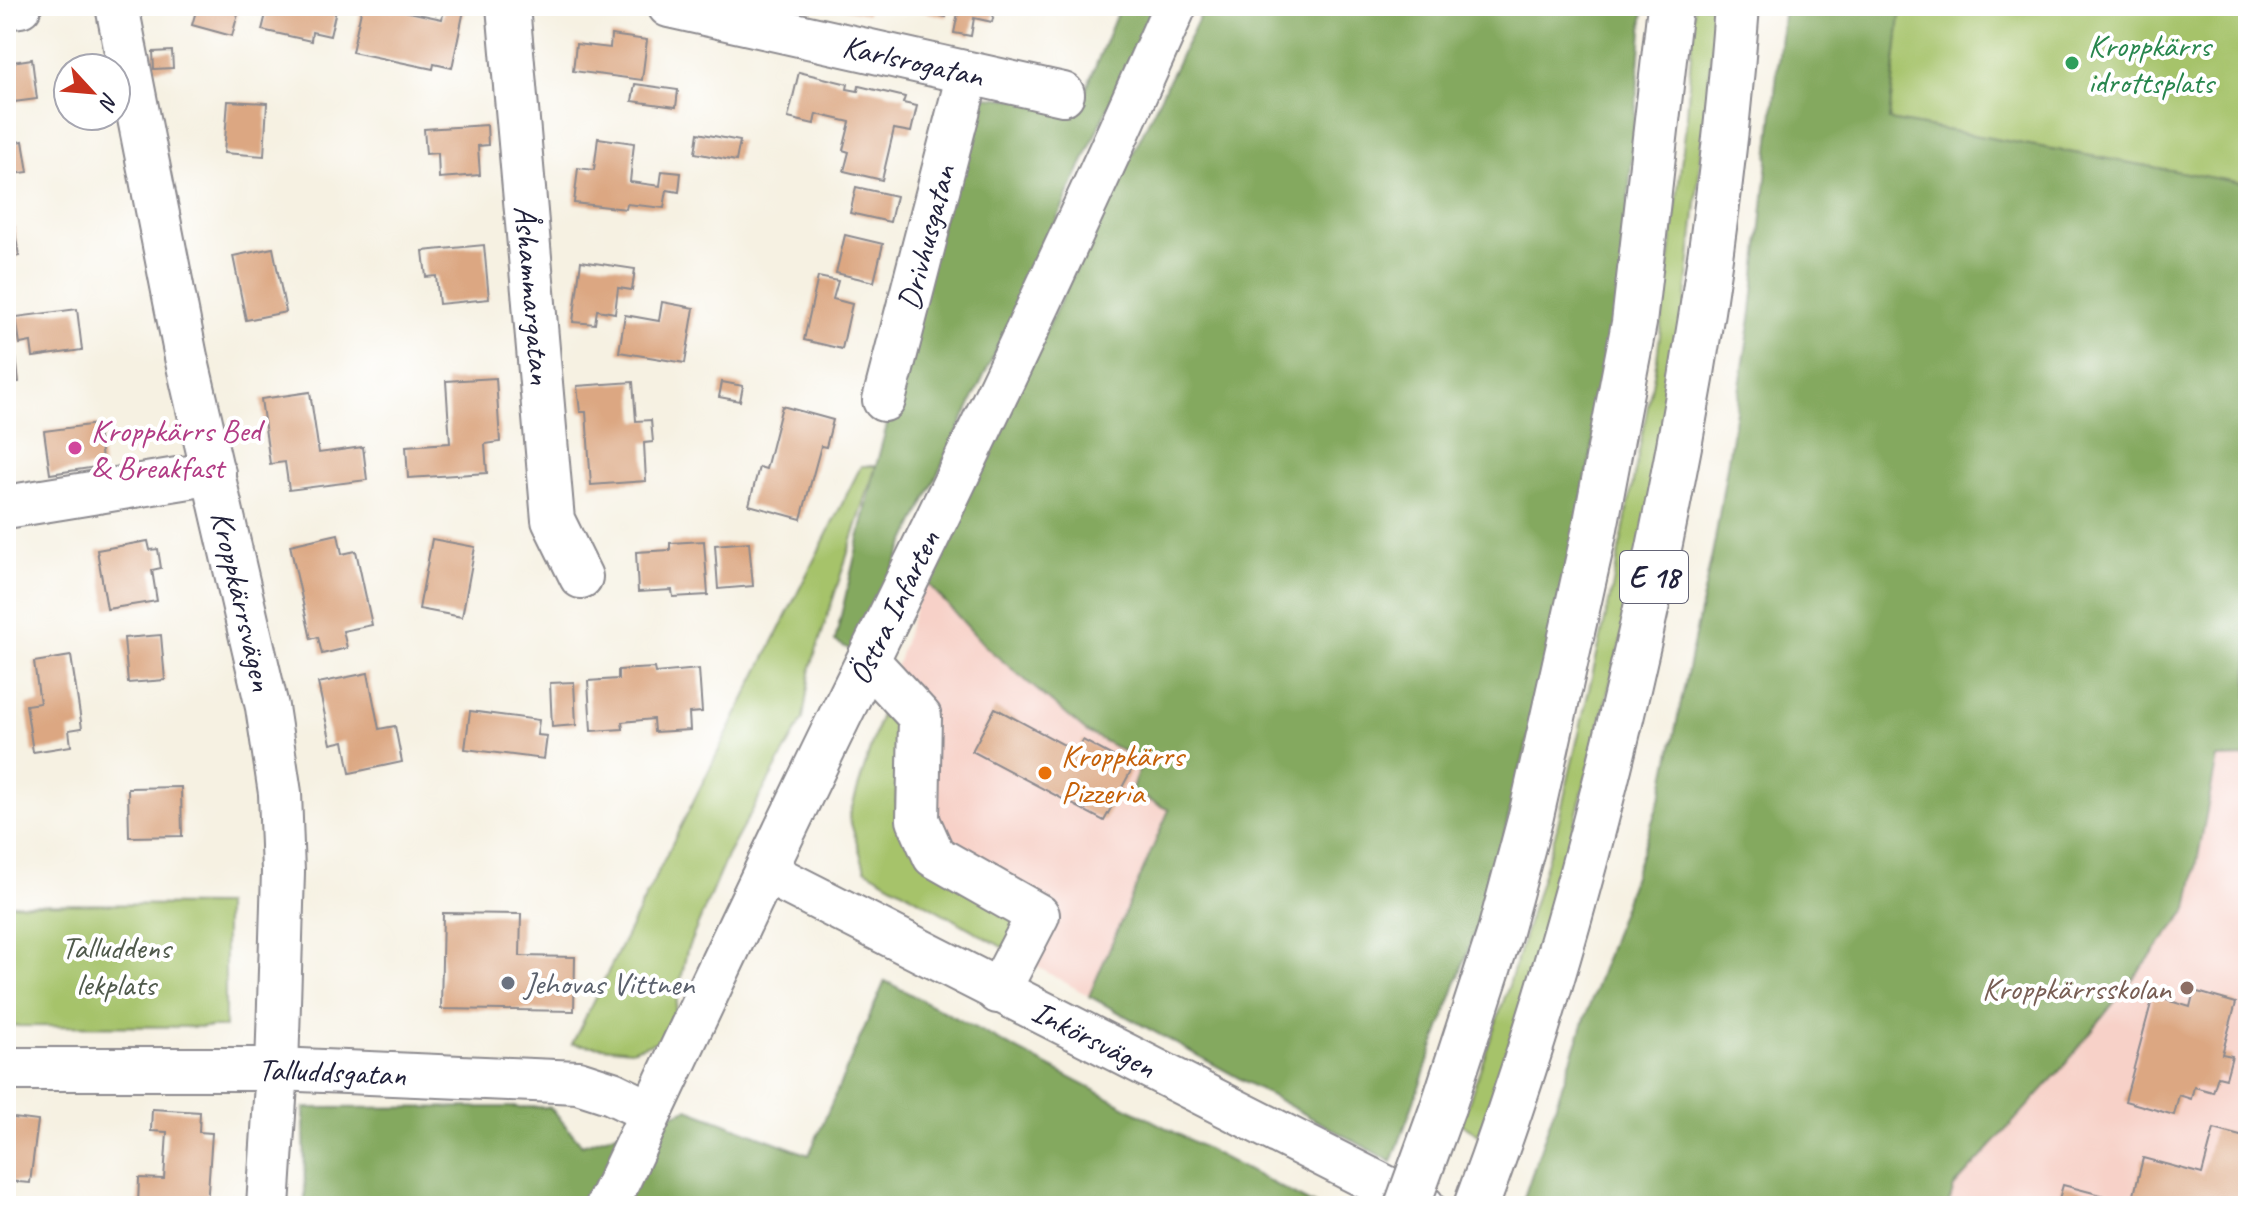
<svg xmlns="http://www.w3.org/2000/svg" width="2254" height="1212" viewBox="0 0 2254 1212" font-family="Caveat,sans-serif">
<rect width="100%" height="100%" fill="#fff"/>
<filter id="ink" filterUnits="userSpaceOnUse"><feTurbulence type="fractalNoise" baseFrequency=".0125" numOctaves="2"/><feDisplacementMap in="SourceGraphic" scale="16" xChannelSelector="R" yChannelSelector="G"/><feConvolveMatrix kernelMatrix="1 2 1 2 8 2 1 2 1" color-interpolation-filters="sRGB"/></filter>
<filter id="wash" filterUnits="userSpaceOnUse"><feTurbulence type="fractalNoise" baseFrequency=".006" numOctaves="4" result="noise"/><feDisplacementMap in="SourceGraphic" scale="32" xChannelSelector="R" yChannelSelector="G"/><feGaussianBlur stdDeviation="1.8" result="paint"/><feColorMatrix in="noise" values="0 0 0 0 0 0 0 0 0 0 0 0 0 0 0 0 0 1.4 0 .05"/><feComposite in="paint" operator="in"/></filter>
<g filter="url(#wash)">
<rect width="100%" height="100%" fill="#f6f1e2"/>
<g fill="#f7d1c8">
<path d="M 924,579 L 986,647 L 1087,732 L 1143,761 L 1169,810 L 1089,996 L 865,869 L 849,817 Z"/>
<path d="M 2248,757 L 2248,1206 L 1948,1206 L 1954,1187 L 2063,1067 L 2188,909 L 2217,758 Z"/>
</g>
<g fill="#a6c36b" stroke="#647253" stroke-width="2">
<path d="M 1694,6 L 1717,6 L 1685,307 L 1645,547 L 1547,931 L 1479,1135 L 1461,1124 L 1509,985 L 1557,828 L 1611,594 L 1657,359 L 1687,116 Z"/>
<path d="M 1901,6 L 2248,6 L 2248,184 L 1889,120 Z"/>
<path d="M 861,466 L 876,466 L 811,667 L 803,719 L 727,856 L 687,950 L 675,1010 L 659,1041 L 631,1050 L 572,1044 Z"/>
<path d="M 881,714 L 898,728 L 896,801 L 906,838 L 1021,913 L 1004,948 L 865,869 L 849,817 Z"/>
<path d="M 6,904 L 225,905 L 225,1027 L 6,1026 Z"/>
</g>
<g fill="#84a95f" stroke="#53664d" stroke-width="2">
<path d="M 1120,6 L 1154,6 L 1050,235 L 854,652 L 835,641 L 876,466 L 975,96 L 1080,104 Z"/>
<path d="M 1205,6 L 1644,6 L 1620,303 L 1563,601 L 1490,890 L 1392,1162 L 1089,996 L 1169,810 L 1131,791 L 1142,761 L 1087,732 L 986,647 L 924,579 Z"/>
<path d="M 1784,6 L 1901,6 L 1889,120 L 2248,184 L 2248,757 L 2217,758 L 2188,909 L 2063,1067 L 1954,1187 L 1948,1206 L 1521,1206 L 1662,793 L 1715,540 L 1752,312 Z"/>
<path d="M 885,981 L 1316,1206 L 305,1206 L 304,1108 L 550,1107 L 582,1145 L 688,1109 L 809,1155 Z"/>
</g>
<g id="blocks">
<g fill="#dca782">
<path d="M 181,6 L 240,6 L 232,36 L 192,25 L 196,11 Z"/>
<path d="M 268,6 L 337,6 L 330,36 L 312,32 L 311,41 L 262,30 Z"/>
<path d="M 362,6 L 381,6 L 442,19 L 445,6 L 464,10 L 452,68 L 434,64 L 433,69 L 352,52 Z"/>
<path d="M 832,6 L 868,6 L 867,14 Z"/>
<path d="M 911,6 L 996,6 L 992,22 L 974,18 L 971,36 L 954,33 L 958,13 L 947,11 L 946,17 L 910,9 Z"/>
<path d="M 611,35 L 647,40 L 642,80 L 573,71 L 576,44 L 610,48 Z"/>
<path d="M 172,51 L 173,68 L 154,69 L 153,52 Z"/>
<path d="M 32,59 L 37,99 L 6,103 L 6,63 Z"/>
<path d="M 799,72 L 848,84 L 847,89 L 858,91 L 859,86 L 905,97 L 903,103 L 917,106 L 911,132 L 894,129 L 882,180 L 844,171 L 849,152 L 843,150 L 850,122 L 816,114 L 814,124 L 788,118 Z"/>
<path d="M 635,84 L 678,90 L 676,107 L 632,101 Z"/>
<path d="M 228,101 L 267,103 L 264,156 L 224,153 Z"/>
<path d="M 487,125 L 488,145 L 478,146 L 480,175 L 439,178 L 438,153 L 426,154 L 424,129 Z"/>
<path d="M 698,133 L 740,141 L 736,161 L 695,153 Z"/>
<path d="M 598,138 L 634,143 L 630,182 L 660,186 L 662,171 L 681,173 L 679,192 L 667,190 L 664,208 L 627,204 L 626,209 L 574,203 L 578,168 L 594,170 Z"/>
<path d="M 23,141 L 28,172 L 6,175 L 6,144 Z"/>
<path d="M 856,187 L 896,196 L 890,222 L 850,213 Z"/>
<path d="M 14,226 L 19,256 L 6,259 L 6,228 Z"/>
<path d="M 845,235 L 883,244 L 874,282 L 836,273 Z"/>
<path d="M 484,245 L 489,299 L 439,304 L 436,276 L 426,277 L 423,251 Z"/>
<path d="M 273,248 L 286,312 L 246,320 L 233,256 Z"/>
<path d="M 581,261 L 635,269 L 632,290 L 618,288 L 615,313 L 597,310 L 595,324 L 573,322 Z"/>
<path d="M 818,277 L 838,281 L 833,299 L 852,304 L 842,349 L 804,340 Z"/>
<path d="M 662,302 L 694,308 L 685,363 L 619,352 L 625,315 L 659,321 Z"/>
<path d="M 77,309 L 82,350 L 33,357 L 31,342 L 20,344 L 16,317 Z"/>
<path d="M 15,348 L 19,382 L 6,384 L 6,349 Z"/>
<path d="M 496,378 L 500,442 L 485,444 L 487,473 L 408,478 L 406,446 L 450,443 L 446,381 Z"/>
<path d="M 633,382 L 636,421 L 651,420 L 653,442 L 644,443 L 646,481 L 591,485 L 586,412 L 580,412 L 577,386 Z"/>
<path d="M 722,382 L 743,386 L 740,401 L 719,397 Z"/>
<path d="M 310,392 L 319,453 L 363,447 L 367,480 L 289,490 L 285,462 L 270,464 L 261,399 Z"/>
<path d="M 782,406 L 833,420 L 826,447 L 821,446 L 801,519 L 749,505 L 759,467 L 766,469 Z"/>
<path d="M 97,424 L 103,466 L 50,474 L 44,431 Z"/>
<path d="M 338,534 L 342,554 L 356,551 L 372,625 L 343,631 L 347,648 L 322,654 L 318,637 L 311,639 L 290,545 Z"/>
<path d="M 432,539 L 475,547 L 462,617 L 419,609 Z"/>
<path d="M 148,541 L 150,550 L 158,549 L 161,568 L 152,570 L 157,601 L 107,609 L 97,550 Z"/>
<path d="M 704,541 L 708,595 L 673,597 L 672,590 L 638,592 L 636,552 L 670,550 L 670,543 Z"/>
<path d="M 749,542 L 753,586 L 718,589 L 715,545 Z"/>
<path d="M 161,635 L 165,680 L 128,683 L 124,638 Z"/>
<path d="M 71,656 L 82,728 L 69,730 L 71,746 L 33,752 L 26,705 L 40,703 L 34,662 Z"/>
<path d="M 654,668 L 655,673 L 699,669 L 702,712 L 689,713 L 690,730 L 654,732 L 653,719 L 622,722 L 623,729 L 591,731 L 588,681 L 618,679 L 618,670 Z"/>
<path d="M 368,673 L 379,729 L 395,726 L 402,762 L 350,773 L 344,741 L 331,744 L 318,683 Z"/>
<path d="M 574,682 L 576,725 L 552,727 L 550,683 Z"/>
<path d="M 995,708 L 1077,752 L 1083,740 L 1133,767 L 1104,821 L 972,751 Z"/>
<path d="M 470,711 L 539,720 L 537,735 L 547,736 L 544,759 L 465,749 Z"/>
<path d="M 181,787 L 182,836 L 129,837 L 128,788 Z"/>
<path d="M 443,913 L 521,914 L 520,956 L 575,957 L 574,1011 L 441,1009 Z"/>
<path d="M 2194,991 L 2236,1003 L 2222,1054 L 2232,1056 L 2226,1078 L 2218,1076 L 2213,1092 L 2194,1087 L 2191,1099 L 2179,1095 L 2174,1115 L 2125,1101 L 2153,996 L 2190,1007 Z"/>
<path d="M 152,1109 L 200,1112 L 199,1132 L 212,1133 L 207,1206 L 138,1206 L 139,1178 L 164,1179 L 167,1132 L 151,1131 Z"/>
<path d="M 6,1117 L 38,1121 L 30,1183 L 6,1181 Z"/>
<path d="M 2214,1129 L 2248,1138 L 2248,1206 L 2057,1206 L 2063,1185 L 2132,1203 L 2143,1158 L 2202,1174 Z"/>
</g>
</g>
</g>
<g filter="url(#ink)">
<use href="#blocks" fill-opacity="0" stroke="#8c8a8e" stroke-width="2"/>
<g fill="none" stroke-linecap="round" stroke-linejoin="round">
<defs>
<g id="minor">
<path id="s1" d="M 117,6 L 186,357 L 267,707 L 280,793 L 283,872 L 277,1069 L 268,1206"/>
<path id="s2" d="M 508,6 L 553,520 L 581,577"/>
<path id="s3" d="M 669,6 L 1063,94"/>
<path d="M 6,8 L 20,6"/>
<path id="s4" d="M 884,400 L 968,74"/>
<path d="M 6,507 L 214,473"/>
<path d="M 868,661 L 920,717 L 918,820 L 934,856 L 1038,915 L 998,992"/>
<path id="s5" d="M 766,872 L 1423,1206"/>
<path id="s6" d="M 6,1069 L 277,1069 L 578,1082 L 612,1093 L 651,1112"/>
<path id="s7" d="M 607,1206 C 684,1043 760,880 839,718 C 956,483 1069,246 1175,6"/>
</g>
<g id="highway">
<path d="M 1443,1107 L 1499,935 L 1531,816 L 1594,533 L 1634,323 L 1670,6"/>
<path d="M 1476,1206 C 1540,1035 1588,861 1629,684 C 1681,461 1721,234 1737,6"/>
</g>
</defs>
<use href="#minor" stroke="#8c8a8e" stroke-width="46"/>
<use href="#highway" stroke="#8c8a8e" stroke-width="48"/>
<use href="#minor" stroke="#fff" stroke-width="42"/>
<use href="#highway" stroke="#fff" stroke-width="44"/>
<defs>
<path id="highway-bridge" d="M 1407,1206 L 1443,1107"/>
</defs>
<use href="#highway-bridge" stroke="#8c8a8e" stroke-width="48" stroke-linecap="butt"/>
<use href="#highway-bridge" stroke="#fff" stroke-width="44"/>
</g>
</g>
<circle fill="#2e9e5b" stroke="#fff" stroke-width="3" cx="2072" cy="63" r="8"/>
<circle fill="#d1479c" stroke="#fff" stroke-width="3" cx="75" cy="448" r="8"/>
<circle fill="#e8710a" stroke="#fff" stroke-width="3" cx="1045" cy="773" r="8"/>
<circle fill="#6b7280" stroke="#fff" stroke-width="3" cx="508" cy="983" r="8"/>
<circle fill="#8d6e63" stroke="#fff" stroke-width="3" cx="2187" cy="988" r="8"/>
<g text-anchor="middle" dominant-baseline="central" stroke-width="8" stroke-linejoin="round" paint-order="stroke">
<rect fill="#fff" stroke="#646476" stroke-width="2" x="1620" y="551" width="68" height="52" rx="6"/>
<g font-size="30" font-weight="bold" fill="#22223b">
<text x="1654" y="577">E 18</text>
</g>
<g font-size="32" fill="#27864d" stroke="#fff" text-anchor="start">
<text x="2088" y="45">Kroppkärrs<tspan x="2088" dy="37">idrottsplats</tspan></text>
</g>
<g font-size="32" fill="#22223b" stroke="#fff">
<text stroke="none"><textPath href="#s3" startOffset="250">Karlsrogatan</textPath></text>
<text stroke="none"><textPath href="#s4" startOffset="168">Drivhusgatan</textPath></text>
<text stroke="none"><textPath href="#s2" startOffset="290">Åshammargatan</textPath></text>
<text stroke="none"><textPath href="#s1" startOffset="608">Kroppkärrsvägen</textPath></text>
<text stroke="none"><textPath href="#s7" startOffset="664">Östra Infarten</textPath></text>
<text stroke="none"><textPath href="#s5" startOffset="368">Inkörsvägen</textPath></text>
<text stroke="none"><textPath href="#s6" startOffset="326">Talluddsgatan</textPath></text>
</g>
<g font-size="32" fill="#b23c85" stroke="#fff" text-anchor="start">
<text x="91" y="430">Kroppkärrs Bed<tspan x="91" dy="37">&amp; Breakfast</tspan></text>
</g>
<g font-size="32" fill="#c56008" stroke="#fff" text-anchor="start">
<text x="1061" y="755">Kroppkärrs<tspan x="1061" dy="37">Pizzeria</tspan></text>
</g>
<g font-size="32" fill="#505a4c" stroke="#fff">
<text x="116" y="947">Talluddens<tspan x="116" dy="37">lekplats</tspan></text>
</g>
<g font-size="32" fill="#5b616d" stroke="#fff" text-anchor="start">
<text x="524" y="983">Jehovas Vittnen</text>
</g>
<g font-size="32" fill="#785e54" stroke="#fff" text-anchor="end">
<text x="2171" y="988">Kroppkärrsskolan</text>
</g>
</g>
<rect width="2254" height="1212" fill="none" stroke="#fff" stroke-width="32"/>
<g transform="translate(92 92) rotate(116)"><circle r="38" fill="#ffffff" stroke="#a7a7b1" stroke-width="2"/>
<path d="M0-6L14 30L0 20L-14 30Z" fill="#c8321e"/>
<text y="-12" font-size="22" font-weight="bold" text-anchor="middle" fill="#22223b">N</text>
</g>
</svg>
